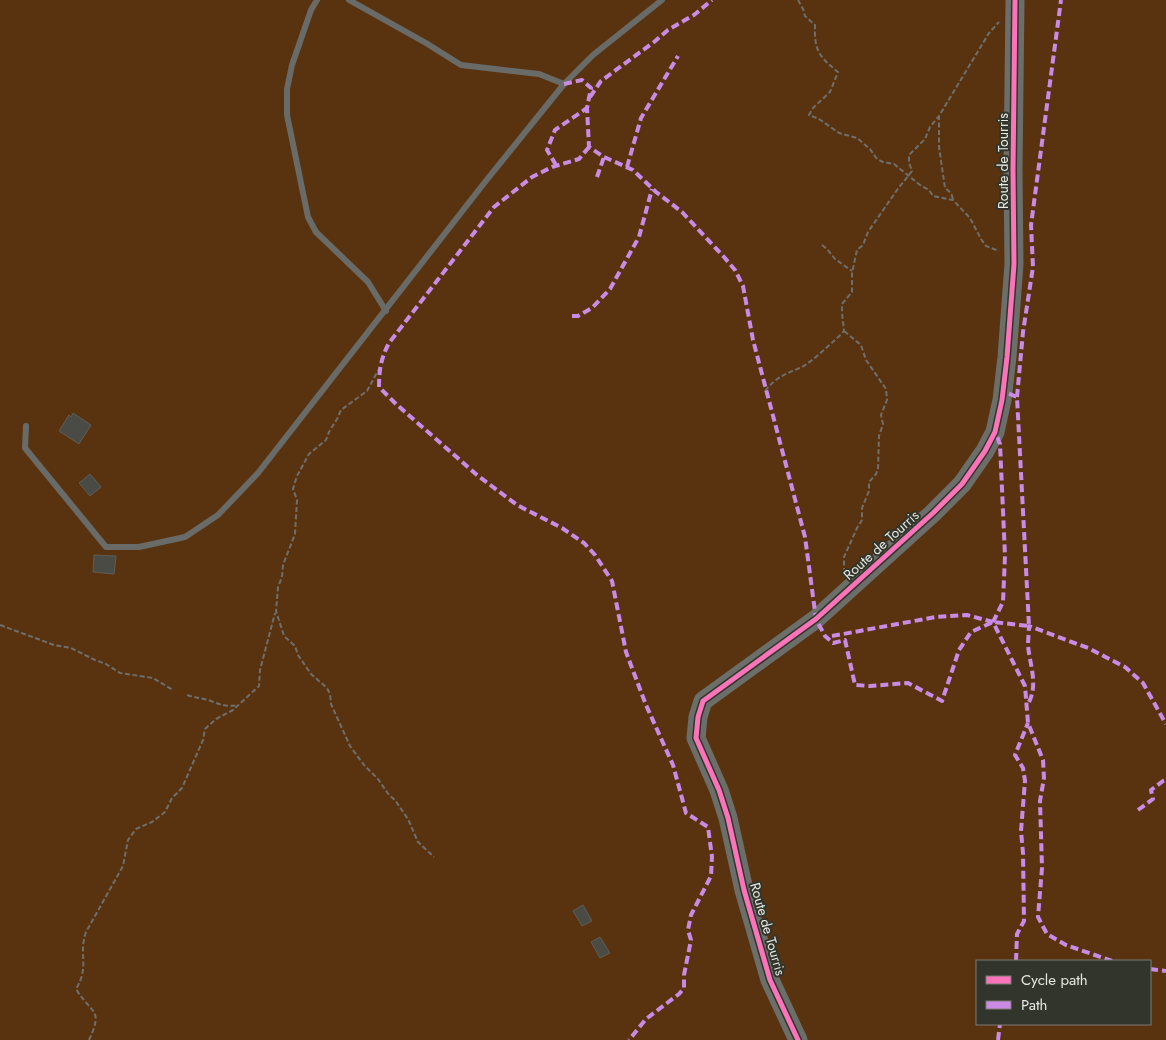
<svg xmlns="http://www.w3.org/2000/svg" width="1166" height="1040" viewBox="0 0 1166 1040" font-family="Jost,sans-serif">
<rect width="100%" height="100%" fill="#31332d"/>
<path fill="#59330f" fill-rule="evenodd" d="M 0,0 L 1166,0 L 1166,1040 L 0,1040 ZM 977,961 L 1150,961 L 1150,1024 L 977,1024 Z"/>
<g fill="#4b4b46" stroke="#5e5d58">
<path d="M 73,413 L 91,425 L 79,444 L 59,431 L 69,415 L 71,417 Z"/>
<path d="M 90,474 L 101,487 L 90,496 L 79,483 Z"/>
<path d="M 94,555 L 116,556 L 114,574 L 93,572 Z"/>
<path d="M 583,905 L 592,921 L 582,926 L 573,911 Z"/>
<path d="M 600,937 L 610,953 L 600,958 L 591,942 Z"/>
</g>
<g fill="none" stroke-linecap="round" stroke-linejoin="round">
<g stroke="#6e6f6d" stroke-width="2" stroke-dasharray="5 2.5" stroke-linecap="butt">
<path d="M 798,0 L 803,9 L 805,16 L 815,25 C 814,50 819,57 838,72 L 830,92 L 813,108 L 809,115 L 819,119 L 839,133 L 857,138 L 870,149 L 877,159 L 883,162 L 894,164 L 920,185 L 929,190 L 933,196 L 953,200 L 970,218 L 981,239 L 986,246 L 999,251"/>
<path d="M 953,199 L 951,193 L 945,188 L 939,147 L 939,116 L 989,33 L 999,22"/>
<path d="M 822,245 L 827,249 L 835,259 L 852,271"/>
<path d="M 380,367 L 367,391 L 341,410 L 337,419 L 329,432 L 326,440 L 309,454 L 297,476 L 293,489 L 297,500 L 295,534 L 283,565 L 282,577 L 278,587 L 276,611 L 284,636 L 295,646 L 298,655 L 311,674 L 327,688 L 330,694 L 331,704 L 350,746 L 364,765 L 378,779 L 389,795 L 395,800 L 408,819 L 418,842 L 434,857"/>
<path d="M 765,391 C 777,376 786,374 802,367 C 809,364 839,337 844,331 L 842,313 L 842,304 L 852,292 L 852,273 L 857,250 L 863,245 L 868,232 L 897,190 L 912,171 L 909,163 L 909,155 L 925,139 L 930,127 L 939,116"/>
<path d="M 844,573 L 844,557 L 857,528 L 862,520 L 862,508 L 869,491 L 869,482 L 876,474 L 878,469 L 879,436 L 883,424 L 881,415 L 887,400 L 886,389 L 866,360 L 861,345 L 844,331"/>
<path d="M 0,625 L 54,645 L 71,648 L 95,660 L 106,664 L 120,673 L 153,678 L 173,690"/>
<path d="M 187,695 C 195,698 203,698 211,701 C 221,705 227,707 238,705"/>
<path d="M 89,1040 C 104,1008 91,1014 76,989 C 90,966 78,955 86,932 L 123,866 L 128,840 L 136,829 L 152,822 L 165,812 L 172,798 L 182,788 L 203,740 L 205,729 L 216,719 L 233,710 L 259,686 L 260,670 L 275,613"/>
</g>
<g stroke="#696b69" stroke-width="6">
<path d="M 317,0 L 311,10 L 292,65 L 287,89 L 287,115 L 308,217 L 316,232 L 368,282 L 386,311"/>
<path d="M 349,0 L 426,43 L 461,65 L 539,74 L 564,84"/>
<path d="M 26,426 L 25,448 L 106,547 L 139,547 L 185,537 L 218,515 L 258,473 L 485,182 L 564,84 L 593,55 L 662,0"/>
</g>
<path stroke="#6c6e6a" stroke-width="19" d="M 798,1040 L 770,980 L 744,890 L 728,818 L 719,790 L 696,738 L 698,717 L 703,701 L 816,619 L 933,513 L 962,484 L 985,451 L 995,432 L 1002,400 L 1007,357 L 1014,264 L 1013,170 L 1015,0"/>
<g stroke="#ca8be6" stroke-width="4" stroke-dasharray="8 4" stroke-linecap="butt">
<path d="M 564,84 L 582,80 L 591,88 L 587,108 L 589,147 L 604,157 L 633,170 L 656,192 L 682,212 L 724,257 L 735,270 L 743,286 L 753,340 L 805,537 L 816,619 L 825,636 L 833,643 L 845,640 L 855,685 L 870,686 L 908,683 L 942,701 L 959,650 L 971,632 L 993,622 L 1029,626 L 1017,397 L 1003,391"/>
<path d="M 590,97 L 601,81 L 654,42 L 668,30 L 694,15 L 712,0"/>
<path d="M 589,147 L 579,159 L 552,167 L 532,177 L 494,207 L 389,343 C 381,358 379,370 379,387 L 396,404 L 477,475 L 517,505 L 562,528 L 584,543 L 595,555 L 612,581 L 626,652 L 646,705 L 673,765 L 686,813 L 708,827 L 712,857 L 711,876 L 691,915 L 688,930 L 691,940 L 684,975 L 684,988 L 679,994 L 646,1019 L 629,1040"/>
<path d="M 556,165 L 547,150 L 555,130 L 587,108"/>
<path d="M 627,167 L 641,118 L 678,56"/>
<path d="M 597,177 L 604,157"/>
<path d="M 572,316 L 578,316 L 592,308 L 610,289 L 639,237 L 652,189"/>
<path d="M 1017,397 L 1023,332 L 1033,267 L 1031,225 L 1061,0"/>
<path d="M 993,622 L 1003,602 L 1005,556 L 1000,444 L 995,432"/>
<path d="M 832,636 L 936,617 L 967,615 L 993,622 L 1025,686 L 1028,723 L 1043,760 L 1044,778 L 1040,801 L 1042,868 L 1038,917 L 1047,934 L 1066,945 L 1112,961"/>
<path d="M 1029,702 C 1038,684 1030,665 1028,646 C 1028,639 1029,632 1029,626 L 1088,648 L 1125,667 L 1143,683 L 1166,724"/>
<path d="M 1138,810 L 1153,799 L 1151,790 L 1163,781 L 1166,780"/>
<path d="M 1016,961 L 1017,934 L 1024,921 L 1023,853 L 1021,831 L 1025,781 L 1023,768 L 1015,755 L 1028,723"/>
<path d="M 1150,969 L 1166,971"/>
<path d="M 998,1040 L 1000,1024"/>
</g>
<defs>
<path id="cycleway" d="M 798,1040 L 770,980 L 744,890 L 728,818 L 719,790 L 696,738 L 698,717 L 703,701 L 816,619 L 933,513 L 962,484 L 985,451 L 995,432 L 1002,400 L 1007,357 L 1014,264 L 1013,170 L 1015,0"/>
</defs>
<use href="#cycleway" stroke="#32352b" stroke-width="8"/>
<use href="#cycleway" stroke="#fb73b8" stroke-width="5"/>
</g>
<g text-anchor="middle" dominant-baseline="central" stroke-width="4" stroke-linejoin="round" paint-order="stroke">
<g font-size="14" fill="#e5e7e1" stroke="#32352b">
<text transform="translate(1003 161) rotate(-90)">Route de Tourris</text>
<text transform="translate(881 545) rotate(-42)">Route de Tourris</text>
<text transform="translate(768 929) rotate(74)">Route de Tourris</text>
</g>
</g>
<rect x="976" y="960" width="175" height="65" fill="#32352b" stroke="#7a7c74"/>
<rect x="986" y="976" width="25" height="8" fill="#fb73b8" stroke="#7a7c74"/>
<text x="1021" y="985" font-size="15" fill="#e5e7e1">Cycle path</text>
<rect x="986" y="1001" width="25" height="8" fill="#ca8be6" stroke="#7a7c74"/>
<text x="1021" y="1010" font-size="15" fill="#e5e7e1">Path</text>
</svg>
